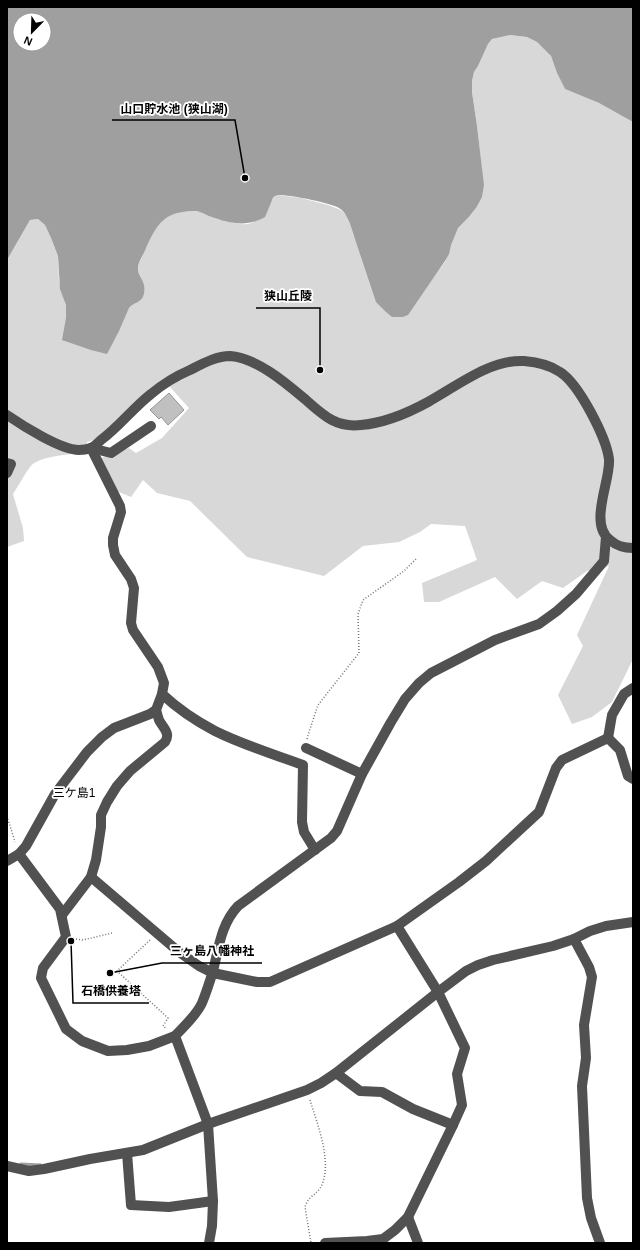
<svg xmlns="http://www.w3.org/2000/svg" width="640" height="1250" viewBox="0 0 640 1250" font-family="Arial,'Noto Sans JP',sans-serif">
<rect width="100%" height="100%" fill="#fff"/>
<path fill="#d8d8d8" d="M 510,35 L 527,37 L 537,42 L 551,56 L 557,73 L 565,89 L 599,103 L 633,122 L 633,659 L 612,702 L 592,717 L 572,724 L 558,695 L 583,646 L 577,635 L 609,566 L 587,571 L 563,588 L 542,581 L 517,599 L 495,577 L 439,602 L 424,602 L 422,583 L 477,560 L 465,526 L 431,524 L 420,532 L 399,542 L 363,546 L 324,576 L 247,557 L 190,501 L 157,493 L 143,480 L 131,497 L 114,490 L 101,458 L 129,448 L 136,453 L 162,438 L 189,408 L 169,386 L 100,438 L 87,442 L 84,453 C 71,454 38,456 30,467 C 24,475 19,485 13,494 L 23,528 L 24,541 L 7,547 L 7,260 L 30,220 L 38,219 L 45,225 L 51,238 L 58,256 L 59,281 L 66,305 L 66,318 L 117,333 L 129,308 C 134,302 142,303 144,294 C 147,280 137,277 138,268 C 138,264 141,260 142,257 C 149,242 154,224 168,216 C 188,204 211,215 230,222 C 236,223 245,226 251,223 C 255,222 270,205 272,201 C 273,199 274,197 275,196 L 278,195 L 301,198 L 328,205 L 341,210 L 347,216 L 354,236 L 392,317 L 404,317 L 445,262 L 448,254 L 450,245 L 458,228 L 468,218 L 476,208 L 482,170 L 477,126 L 472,92 L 472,81 L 474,72 L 478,66 L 488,44 L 492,39 Z"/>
<path fill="#9f9f9f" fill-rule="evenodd" d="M 7,7 L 633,7 L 633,122 L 599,103 L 565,89 L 557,73 L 551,56 L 537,42 L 527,37 L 510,35 L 492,39 L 488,44 L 478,66 L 474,72 L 472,81 L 472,92 L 477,126 L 484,185 L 482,197 L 476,208 L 468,218 L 458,228 L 451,245 L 449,254 L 445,261 L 408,315 L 403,317 L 392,317 L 386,312 L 376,302 L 350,224 C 348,219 346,214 342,210 C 335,203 290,195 278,195 L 275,196 L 273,198 L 265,217 C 246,228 229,223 209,216 C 203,213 199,211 192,211 C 164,212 157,224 146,248 C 144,254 138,262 138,268 C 137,277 147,280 144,294 C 142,303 134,302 129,308 L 119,331 L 107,354 L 91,350 L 62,340 L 66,318 L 66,305 L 60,289 L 58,256 L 51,238 L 45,225 L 38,219 L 30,220 L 7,260 ZM 20,20 L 44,20 L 44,44 L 20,44 Z"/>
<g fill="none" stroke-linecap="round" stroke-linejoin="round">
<path stroke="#9f9f9f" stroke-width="3" d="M 21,1164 L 41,1165"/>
</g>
<path fill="#c0c0c0" stroke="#959595" d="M 169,393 L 184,410 L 168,425 L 161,417 L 159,419 L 150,410 Z"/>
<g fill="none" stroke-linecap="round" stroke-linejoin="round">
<g stroke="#737373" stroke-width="1.5" stroke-dasharray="1 2" stroke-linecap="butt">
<path d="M 307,739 L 310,729 L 318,705 L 359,653 L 358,614 L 363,600 L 404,571 L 416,559"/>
<path d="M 7,816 L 15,842"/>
<path d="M 76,939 L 83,940 L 112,933"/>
<path d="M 150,940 L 117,971 L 168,1018 L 163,1026 L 167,1029"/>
<path d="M 310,1100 C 317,1123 331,1158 323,1182 C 319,1195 308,1195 305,1207 L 311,1243"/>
</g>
<g stroke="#515151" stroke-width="10">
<path d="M 7,415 C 23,426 61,450 79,450 C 82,450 88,449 91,448 C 95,446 98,443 101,440 C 119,427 133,408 151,394 C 163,384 176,376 190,370 C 202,364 216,356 230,356 C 257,358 286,383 306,400 C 323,415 336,428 361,425 C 384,423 408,413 428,402 C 457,386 491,359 524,361 C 536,362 550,365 560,372 C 579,384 606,437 609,459 C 611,480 588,524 610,540 C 617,546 623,548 633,548"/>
<path d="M 91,448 L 120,506 L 121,512 L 113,538 L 113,545 L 115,555 L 131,579 L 134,588 L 131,623 L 133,630 L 158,667 L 164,683 L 162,694 C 177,708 196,721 215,731 C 243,745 273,754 303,765 L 302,822 L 304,832 L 315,850"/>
<path d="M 91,448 L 111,453 L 151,426"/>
<path d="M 7,463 L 11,464 L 7,473"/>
<path d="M 608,738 L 612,715 L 624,694 L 633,688"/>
<path d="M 306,748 L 362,774"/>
<path d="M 19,854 L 60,909 L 66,937 L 43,968 L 41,978 L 66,1029 L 82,1041 L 108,1051 L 127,1050 L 149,1046 L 175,1036 L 208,1124 L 213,1201 L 212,1226 L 209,1243"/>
<path d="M 7,861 L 19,854 L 26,846 L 55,794 L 87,752 L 102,737 L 114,728 L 150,714 L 156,710 L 162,694"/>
<path d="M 91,877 L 96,860 L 101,827 L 101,815 L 107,802 L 117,786 L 130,771 L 165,742 C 171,733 163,728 159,720 C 158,717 157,713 156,710"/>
<path d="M 62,915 L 91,877 L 179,952 L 199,966 L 213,973 L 257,982 L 270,982 L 397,926 L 438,992 L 465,1048 L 457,1074 L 462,1105 L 453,1125 L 408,1217 L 395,1230 L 383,1239 L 367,1241 L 325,1243"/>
<path d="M 397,926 L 459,882 L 486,861 L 539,812 L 556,768 L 562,760 L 608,738 L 620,750 L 628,776 L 633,779"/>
<path d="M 574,939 L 589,967 L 592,977 L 584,1025 L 586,1058 L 582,1086 L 587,1198 L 591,1218 L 600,1243"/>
<path d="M 175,1036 C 184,1026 196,1016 202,1003 C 206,993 210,981 213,971 C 219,947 221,924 238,906 L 331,838 L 337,831 L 362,774 L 391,722 L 405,699 L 419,683 L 431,673 L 495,640 L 539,624 L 557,611 L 576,594 L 604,561 L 606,537"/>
<path d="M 336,1073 L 360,1091 L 382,1092 L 413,1109 L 453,1125"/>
<path d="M 127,1153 L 131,1205 L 169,1207 L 213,1201"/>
<path d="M 7,1166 L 29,1171 L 44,1169 L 90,1159 L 143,1150 L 208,1124 L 307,1090 L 321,1083 L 336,1073 L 438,992 L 466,971 L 478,965 L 493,960 L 553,946 L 574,939 L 590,931 L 606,926 L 633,922"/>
<path d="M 408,1217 L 418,1243"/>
</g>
</g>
<g text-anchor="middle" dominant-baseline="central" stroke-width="3.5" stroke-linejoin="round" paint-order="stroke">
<g font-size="12" fill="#000" stroke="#fff">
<text x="74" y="793">三ケ島1</text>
</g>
</g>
<path fill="none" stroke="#000" stroke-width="1.5" d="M245 178L235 120H112M320 370L320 308H256M110 973L162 963H262M71 941L73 1003H149"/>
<g fill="#000" stroke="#fff" stroke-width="1.5">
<circle cx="245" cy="178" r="4"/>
<circle cx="320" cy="370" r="4"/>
<circle cx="110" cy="973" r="4"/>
<circle cx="71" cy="941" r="4"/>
</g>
<g font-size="12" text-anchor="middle" font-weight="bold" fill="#000" stroke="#fff" stroke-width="3.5" stroke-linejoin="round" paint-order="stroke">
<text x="174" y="113">山口貯水池 (狭山湖)</text>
<text x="288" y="300">狭山丘陵</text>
<text x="212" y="955">三ヶ島八幡神社</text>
<text x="111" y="995">石橋供養塔</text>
</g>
<rect width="640" height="1250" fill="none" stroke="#000000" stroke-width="16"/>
<g transform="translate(32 32) rotate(203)"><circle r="19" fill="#ffffff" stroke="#999999"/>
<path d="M0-3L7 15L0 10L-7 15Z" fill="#000000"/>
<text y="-6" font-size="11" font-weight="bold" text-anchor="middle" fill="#000000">N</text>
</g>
</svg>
